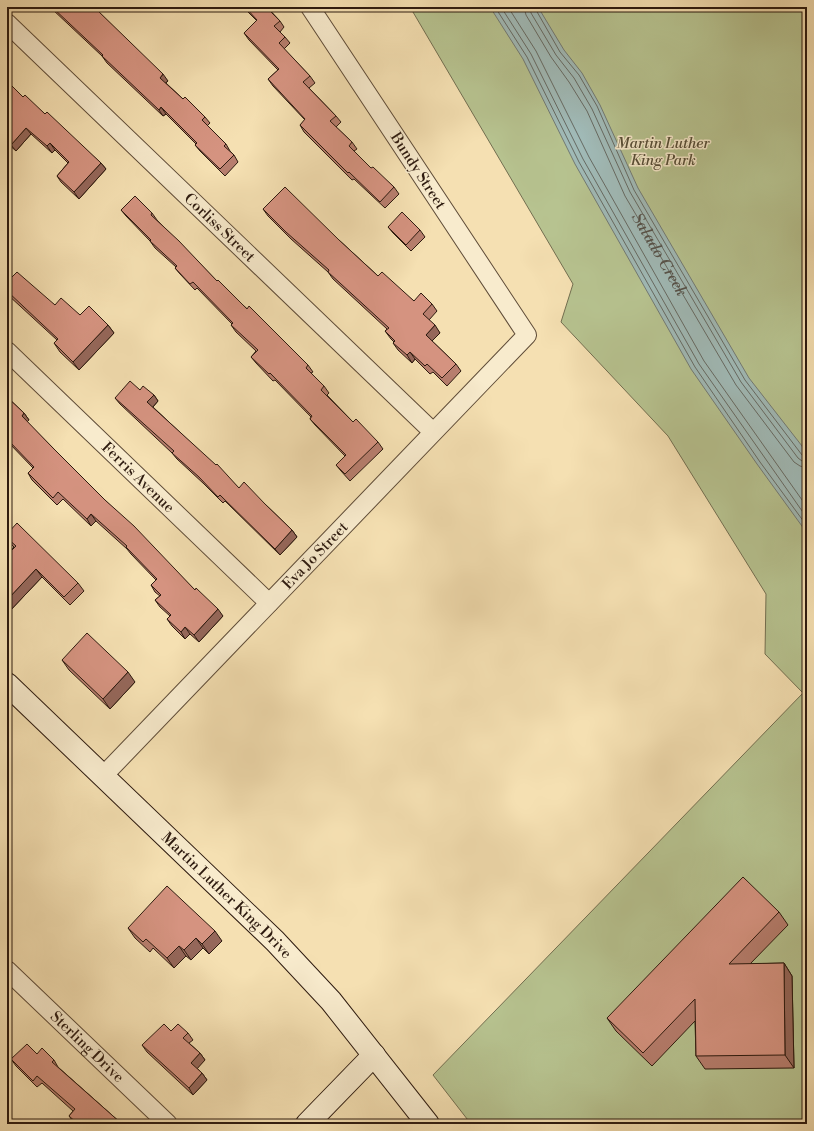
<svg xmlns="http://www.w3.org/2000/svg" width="814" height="1131" viewBox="0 0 814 1131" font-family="'Libre Bodoni',serif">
<rect width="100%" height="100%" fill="#f5e0b2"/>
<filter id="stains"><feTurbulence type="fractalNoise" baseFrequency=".005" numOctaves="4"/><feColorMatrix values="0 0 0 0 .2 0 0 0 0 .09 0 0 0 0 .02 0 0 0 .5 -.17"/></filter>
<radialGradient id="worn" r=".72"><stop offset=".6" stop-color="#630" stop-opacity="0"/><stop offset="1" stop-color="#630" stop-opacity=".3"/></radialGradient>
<path fill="#b7c390" stroke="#726e50" d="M 410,7 L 807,7 L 807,1124 L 471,1124 L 433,1075 L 803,693 L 765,654 L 766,594 L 668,436 L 561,322 L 573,284 Z"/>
<path fill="#a0bab7" stroke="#727a74" d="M 490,7 L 538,7 L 564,50 L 582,73 L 600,105 L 638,188 L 749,378 L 802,446 L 807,455 L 807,533 L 757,464 L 691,369 L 575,164 L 523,59 Z"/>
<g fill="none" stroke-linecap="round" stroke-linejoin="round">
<g stroke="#666a63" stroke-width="1">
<path d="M 495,7 L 527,57 L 579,162 L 695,367 L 760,462 L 807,526"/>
<path d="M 501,7 L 531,54 L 583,159 L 699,364 L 807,518"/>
<path d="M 508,7 L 536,51 L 589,157 L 704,361 L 807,507"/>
<path id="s1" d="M 524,7 L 526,15 L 551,57 L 569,82 L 587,111 L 625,196 L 736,385 L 794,462 L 800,466 L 807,468"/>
<path d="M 530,7 L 531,13 L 556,55 L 574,78 L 592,109 L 630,192 L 741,382 L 798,458 L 802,461 L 807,462"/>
<path d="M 535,7 L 536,10 L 560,52 L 579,75 L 597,106 L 634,190 L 745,380 L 802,455 L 807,457"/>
</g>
<defs>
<g id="street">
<path id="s2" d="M 7,23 L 433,432"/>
<path id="s3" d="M 7,351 L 269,603"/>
<path id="s4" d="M 103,776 L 527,335 L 310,7"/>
<path id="s5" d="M 7,970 L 168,1124"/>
</g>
<g id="secondary">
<path id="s6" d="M 7,684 L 275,941 L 331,1001 L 428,1124"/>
<path d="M 307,1124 L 374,1055"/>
</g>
</defs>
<use href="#street" stroke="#5f4c38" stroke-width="20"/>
<use href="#secondary" stroke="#2d1a0f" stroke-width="24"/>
<use href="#street" stroke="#f8ebcd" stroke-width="18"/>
<use href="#secondary" stroke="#f8ebcd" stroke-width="22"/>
</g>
<g fill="#b77e6e" stroke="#2d1a0f">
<path d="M 51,7 L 94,7 L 168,81 L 166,83 L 183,99 L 205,117 L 210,123 L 207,126 L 226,144 L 230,151 L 234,155 L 238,162 L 225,176 L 200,151 L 195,145 L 196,144 L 166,114 L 163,116 L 107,63 L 102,56 L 52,9 Z"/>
<path d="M 243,7 L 267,7 L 280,21 L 284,27 L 280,32 L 285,37 L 290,43 L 284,49 L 310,76 L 315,83 L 309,88 L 336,116 L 341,122 L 336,127 L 352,142 L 357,149 L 354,151 L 371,168 L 394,187 L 399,194 L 385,208 L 354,179 L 352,180 L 304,132 L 300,125 L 305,120 L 273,86 L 268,79 L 278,70 L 249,40 L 244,33 L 257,21 Z"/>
<path d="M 7,81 L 23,97 L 45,114 L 101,163 L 106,169 L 79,199 L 61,182 L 57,176 L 68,163 L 55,150 L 52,153 L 31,134 L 16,151 L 7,143 Z"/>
<path d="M 263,209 L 339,240 L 378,276 L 414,301 L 432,304 L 437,311 L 429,320 L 440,333 L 432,341 L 456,364 L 461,371 L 447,386 L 433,372 L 430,374 L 415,359 L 412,363 L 398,350 L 393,343 L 394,342 L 391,339 L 385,331 L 387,329 L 333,279 L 328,272 L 291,239 L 268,216 Z"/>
<path d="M 121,210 L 152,213 L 157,220 L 217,281 L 308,365 L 313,372 L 311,373 L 324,386 L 329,393 L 327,395 L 353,422 L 378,442 L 383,449 L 350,481 L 341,471 L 336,465 L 345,456 L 315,425 L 310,419 L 311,417 L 275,380 L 273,381 L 256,363 L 251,357 L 256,351 L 236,332 L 231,325 L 232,324 L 197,288 L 195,290 L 180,274 L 175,268 L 176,267 L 155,248 L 150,241 L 126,216 Z"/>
<path d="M 388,227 L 420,230 L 425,237 L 411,251 L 393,233 Z"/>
<path d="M 7,282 L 55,305 L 80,315 L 108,325 L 114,333 L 79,370 L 60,352 L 54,343 L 57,340 L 8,295 L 7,293 Z"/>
<path d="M 140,390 L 154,395 L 158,401 L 153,407 L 239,488 L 265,504 L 292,530 L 297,537 L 280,555 L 225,501 L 223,503 L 204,484 L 177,459 L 172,453 L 120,404 L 115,398 Z"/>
<path d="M 7,397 L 24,413 L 29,420 L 27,422 L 195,590 L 223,616 L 199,642 L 190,634 L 185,639 L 172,626 L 167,619 L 170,616 L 160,607 L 155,600 L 160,596 L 155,592 L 151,585 L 156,580 L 131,554 L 127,549 L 96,521 L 91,526 L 63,499 L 57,505 L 32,480 L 28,473 L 33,468 L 8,442 L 7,444 Z"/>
<path d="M 7,534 L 78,583 L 84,591 L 70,605 L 42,577 L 7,614 L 7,555 L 14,547 L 11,544 L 7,539 Z"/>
<path d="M 62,660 L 135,682 L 110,709 L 69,670 Z"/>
<path d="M 779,912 L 788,925 L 750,964 L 784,963 L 792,976 L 794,1068 L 705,1069 L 696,1056 L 695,1021 L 652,1066 L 616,1031 L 607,1018 Z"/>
<path d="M 128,928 L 222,941 L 209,954 L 203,948 L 191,960 L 186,956 L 174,968 L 153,948 L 150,952 L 135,938 Z"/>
<path d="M 171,1031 L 188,1033 L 193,1040 L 189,1043 L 200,1053 L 205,1060 L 197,1068 L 202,1073 L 207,1080 L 193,1095 L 147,1052 L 142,1045 Z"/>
<path d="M 37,1054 L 54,1060 L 58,1067 L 122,1124 L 75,1124 L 69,1116 L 73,1111 L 42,1083 L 37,1087 L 16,1066 L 11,1059 Z"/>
</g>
<g fill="#95675a" stroke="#2d1a0f">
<path d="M 163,74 L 168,81 L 164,84 L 160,78 Z"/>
<path d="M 161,107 L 166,114 L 163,116 L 159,110 Z"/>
<path d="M 26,128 L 31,134 L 16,151 L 11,145 Z"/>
<path d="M 50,143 L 55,150 L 52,153 L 47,146 Z"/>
<path d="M 101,163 L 106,169 L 79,199 L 74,192 Z"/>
<path d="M 108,325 L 114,333 L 79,370 L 73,362 Z"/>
<path d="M 435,325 L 440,333 L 431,342 L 426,335 Z"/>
<path d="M 410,352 L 415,359 L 412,363 L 407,355 Z"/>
<path d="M 154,395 L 158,401 L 151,409 L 147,402 Z"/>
<path d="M 24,413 L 29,420 L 26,423 L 22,416 Z"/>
<path d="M 91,514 L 96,521 L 91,526 L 87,519 Z"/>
<path d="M 292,530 L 297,537 L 280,555 L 275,549 Z"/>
<path d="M 36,569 L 42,577 L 7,614 L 7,600 Z"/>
<path d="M 218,609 L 223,616 L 199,642 L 194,635 Z"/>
<path d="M 185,627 L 190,634 L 185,639 L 181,632 Z"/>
<path d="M 128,672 L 135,682 L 110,709 L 103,699 Z"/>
<path d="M 215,931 L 222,941 L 209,954 L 202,944 Z"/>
<path d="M 196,938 L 203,948 L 191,960 L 184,950 Z"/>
<path d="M 179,946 L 186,956 L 174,968 L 167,958 Z"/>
<path d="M 784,963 L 792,976 L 794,1068 L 785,1055 Z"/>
<path d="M 200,1053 L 205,1060 L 196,1070 L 191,1063 Z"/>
<path d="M 202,1073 L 207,1080 L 193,1095 L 189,1088 Z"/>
</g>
<g fill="#d59380" stroke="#2d1a0f">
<path d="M 52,7 L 94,7 L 163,74 L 160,78 L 183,99 L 185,97 L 205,117 L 202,120 L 226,144 L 224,146 L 234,155 L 220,169 L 195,145 L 197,143 L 161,107 L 159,110 L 102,56 L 103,55 Z"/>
<path d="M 245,7 L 266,7 L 280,21 L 274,26 L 285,37 L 279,43 L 310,76 L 303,82 L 336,116 L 330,121 L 352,142 L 349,146 L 371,168 L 373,167 L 394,187 L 380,202 L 349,172 L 348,173 L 300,125 L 305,119 L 268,79 L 279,69 L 244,33 L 257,20 Z"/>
<path d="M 7,81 L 23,97 L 25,95 L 45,114 L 47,112 L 101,163 L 74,192 L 57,176 L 69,162 L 50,143 L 47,146 L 26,128 L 11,145 L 7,141 Z"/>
<path d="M 285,187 L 339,240 L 378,276 L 382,272 L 414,301 L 421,293 L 432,304 L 423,314 L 435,325 L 426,335 L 456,364 L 442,378 L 427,364 L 425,366 L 410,352 L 407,355 L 393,343 L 395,341 L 385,331 L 389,328 L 328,272 L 329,270 L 286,232 L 263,209 Z"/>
<path d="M 135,196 L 152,213 L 151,215 L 179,241 L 217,281 L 218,280 L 247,309 L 249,306 L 308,365 L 306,368 L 324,386 L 321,390 L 353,422 L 356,419 L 378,442 L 345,474 L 336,465 L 346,455 L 310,419 L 312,416 L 270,373 L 269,374 L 251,357 L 258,350 L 231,325 L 233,323 L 193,282 L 190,284 L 175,268 L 177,266 L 150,241 L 151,240 L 121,210 Z"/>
<path d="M 402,212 L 420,230 L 406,245 L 388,227 Z"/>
<path d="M 17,272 L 55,305 L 61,298 L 80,315 L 89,306 L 108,325 L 73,362 L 54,343 L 58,339 L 7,291 L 7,282 Z"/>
<path d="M 130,381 L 140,390 L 143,386 L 154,395 L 147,402 L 216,465 L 217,464 L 239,488 L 244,482 L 265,504 L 292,530 L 275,549 L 220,495 L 218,497 L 199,477 L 172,453 L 174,451 L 115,398 Z"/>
<path d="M 7,397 L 24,413 L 22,416 L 54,449 L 105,500 L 134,526 L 195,590 L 196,588 L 218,609 L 194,635 L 185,627 L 181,632 L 167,619 L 171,615 L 155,600 L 161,595 L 151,585 L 157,579 L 126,547 L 127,546 L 91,514 L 87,519 L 58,492 L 53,498 L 28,473 L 34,467 L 7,439 Z"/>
<path d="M 17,523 L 78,583 L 64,597 L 36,569 L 7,600 L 7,555 L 16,546 L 7,538 L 7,534 Z"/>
<path d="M 87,633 L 128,672 L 103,699 L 62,660 Z"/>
<path d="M 743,877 L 779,912 L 729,964 L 784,963 L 785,1055 L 696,1056 L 695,999 L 643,1053 L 607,1018 Z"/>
<path d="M 167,886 L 215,931 L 202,944 L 196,938 L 184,950 L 179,946 L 167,958 L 146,939 L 143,942 L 128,928 Z"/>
<path d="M 164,1024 L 171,1031 L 178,1024 L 188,1033 L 183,1038 L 200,1053 L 191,1063 L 202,1073 L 189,1088 L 142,1045 Z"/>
<path d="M 27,1044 L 37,1054 L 42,1048 L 54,1060 L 52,1062 L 122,1124 L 88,1124 L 86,1121 L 83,1124 L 78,1124 L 69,1116 L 75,1109 L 37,1076 L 33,1081 L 11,1059 Z"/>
</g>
<g text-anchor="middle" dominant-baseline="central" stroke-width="3" stroke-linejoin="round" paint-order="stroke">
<g font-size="15" font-style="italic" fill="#564d36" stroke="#f8ebcd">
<text x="663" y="143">Martin Luther<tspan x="663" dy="17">King Park</tspan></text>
</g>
<g font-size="15" fill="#2d1a0f" stroke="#f8ebcd">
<text transform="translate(418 171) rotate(57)">Bundy Street</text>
<text stroke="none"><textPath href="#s2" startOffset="295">Corliss Street</textPath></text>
<text stroke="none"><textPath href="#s3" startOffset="182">Ferris Avenue</textPath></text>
<text stroke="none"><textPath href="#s4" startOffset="306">Eva Jo Street</textPath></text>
<text stroke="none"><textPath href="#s6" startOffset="305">Martin Luther King Drive</textPath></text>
<text stroke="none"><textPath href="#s5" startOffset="111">Sterling Drive</textPath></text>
</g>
<g font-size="16" font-style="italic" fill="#55524a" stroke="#f8ebcd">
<text stroke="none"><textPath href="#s1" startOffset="283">Salado Creek</textPath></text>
</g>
</g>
<rect width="814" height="1131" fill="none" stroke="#f5e0b2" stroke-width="24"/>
<rect x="8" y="8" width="798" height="1115" fill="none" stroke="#2d1a0f" stroke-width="2"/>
<rect x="12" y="12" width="790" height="1107" fill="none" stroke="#2d1a0f"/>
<rect width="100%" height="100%" filter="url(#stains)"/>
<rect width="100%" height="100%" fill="url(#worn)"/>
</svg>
